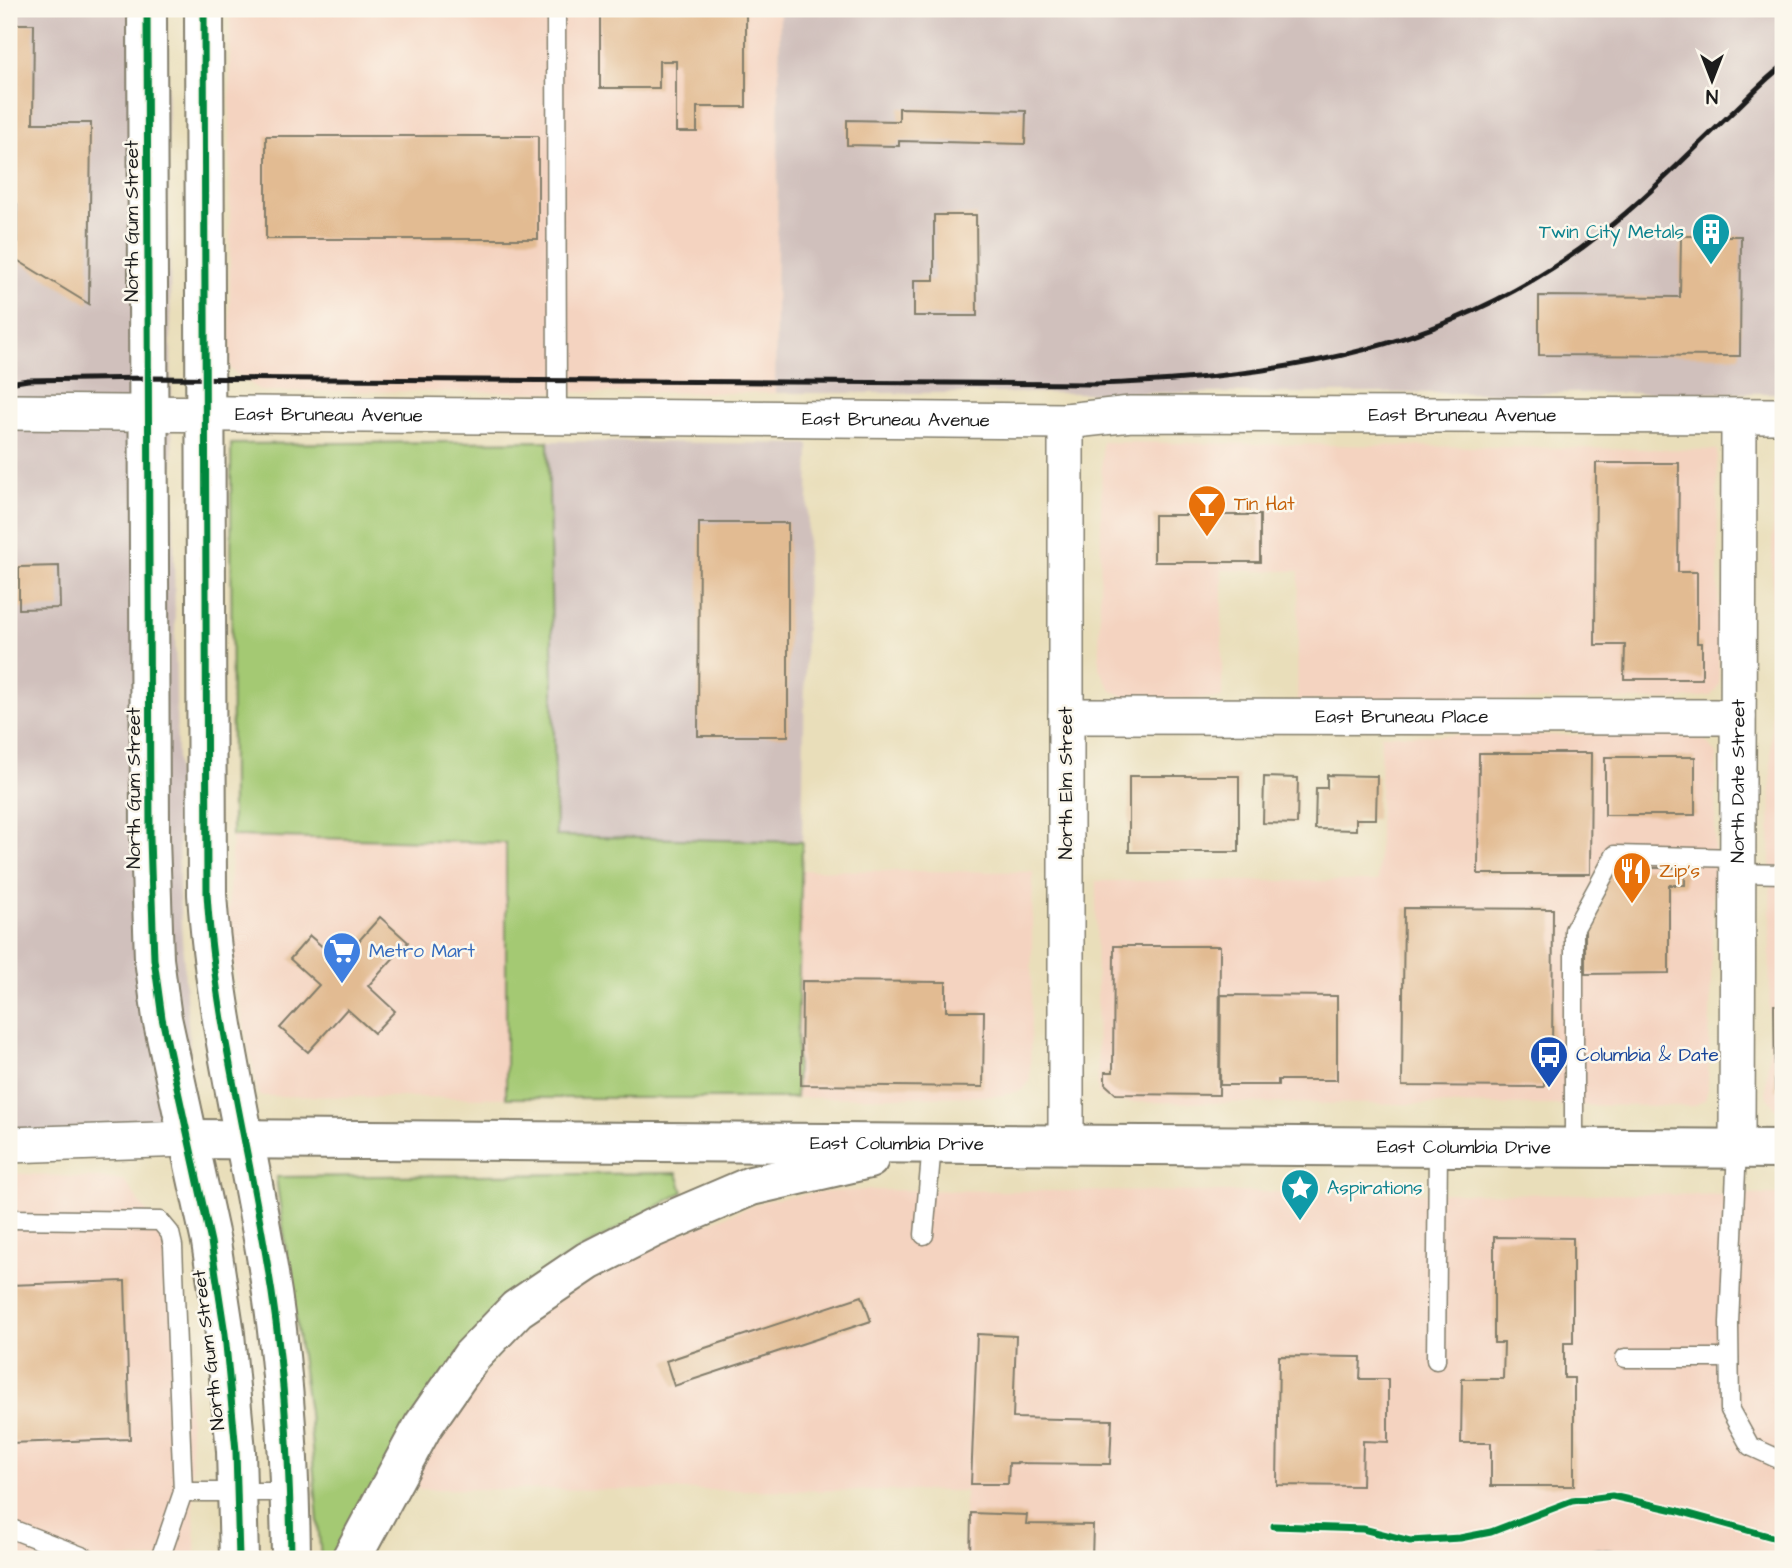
<svg xmlns="http://www.w3.org/2000/svg" width="1792" height="1568" viewBox="0 0 1792 1568" font-family="'Architects Daughter',sans-serif">
<rect width="100%" height="100%" fill="#fbf7ec"/>
<filter id="ink" filterUnits="userSpaceOnUse"><feTurbulence type="fractalNoise" baseFrequency=".0143" numOctaves="2"/><feDisplacementMap in="SourceGraphic" scale="14" xChannelSelector="R" yChannelSelector="G"/><feConvolveMatrix kernelMatrix="1 2 1 2 8 2 1 2 1" color-interpolation-filters="sRGB"/></filter>
<filter id="wash" filterUnits="userSpaceOnUse"><feTurbulence type="fractalNoise" baseFrequency=".00686" numOctaves="4" result="noise"/><feDisplacementMap in="SourceGraphic" scale="28" xChannelSelector="R" yChannelSelector="G"/><feGaussianBlur stdDeviation="1.57" result="paint"/><feColorMatrix in="noise" values="0 0 0 0 0 0 0 0 0 0 0 0 0 0 0 0 0 1.4 0 .05"/><feComposite in="paint" operator="in"/></filter>
<g filter="url(#wash)">
<rect width="100%" height="100%" fill="#e9deba"/>
<g fill="#f4d3c0">
<path d="M 230,9 L 780,9 L 775,393 L 261,391 L 230,369 Z"/>
<path d="M 1783,438 L 1783,1111 L 1775,1109 L 1766,1093 L 1766,1081 L 1769,1053 L 1773,460 L 1778,442 Z"/>
<path d="M 1102,442 L 1717,450 L 1719,685 L 1711,696 L 1673,700 L 1297,701 L 1299,571 L 1222,570 L 1222,698 L 1128,699 L 1111,690 L 1099,668 Z"/>
<path d="M 1381,735 L 1673,735 L 1706,741 L 1717,756 L 1708,1089 L 1705,1100 L 1693,1106 L 1112,1102 L 1098,1093 L 1096,881 L 1378,881 Z"/>
<path d="M 232,836 L 506,843 L 506,1098 L 259,1096 L 238,996 L 228,913 Z"/>
<path d="M 802,870 L 1033,872 L 1030,1081 L 1022,1090 L 999,1096 L 796,1098 Z"/>
<path d="M 9,1173 L 124,1180 L 162,1234 L 186,1341 L 196,1559 L 9,1559 Z"/>
<path d="M 866,1190 L 1783,1195 L 1783,1559 L 1626,1559 L 1612,1551 L 1594,1549 L 1577,1559 L 1270,1559 L 1269,1548 L 1250,1559 L 963,1559 L 965,1491 L 410,1489 L 442,1428 L 505,1348 L 539,1314 L 617,1258 L 765,1201 L 811,1193 Z"/>
</g>
<g fill="#d0c0bc">
<path d="M 9,9 L 166,9 L 179,895 L 196,1137 L 9,1143 Z"/>
<path d="M 780,9 L 1783,9 L 1783,393 L 775,393 Z"/>
<path d="M 548,441 L 809,444 L 802,842 L 556,837 Z"/>
</g>
<g fill="#a4c973" stroke="#607248" stroke-width="2">
<path d="M 548,441 L 556,836 L 802,842 L 796,1098 L 506,1098 L 506,843 L 232,836 L 231,444 Z"/>
<path d="M 677,1173 L 683,1192 L 559,1262 L 334,1559 L 321,1559 L 309,1413 L 276,1177 Z"/>
</g>
<path fill="#41abc1" stroke="#2e646e" stroke-width="2" d="M 1594,1549 L 1612,1551 L 1626,1559 L 1577,1559 Z"/>
<g id="blocks">
<g fill="#e2bb92">
<path d="M 600,9 L 746,9 L 746,107 L 697,107 L 697,132 L 676,132 L 676,61 L 659,61 L 659,88 L 600,88 Z"/>
<path d="M 9,24 L 34,24 L 33,123 L 91,123 L 89,304 L 17,260 L 17,204 L 9,204 Z"/>
<path d="M 899,108 L 1026,111 L 1025,144 L 899,141 L 899,146 L 847,145 L 847,120 L 899,121 Z"/>
<rect x="266" y="136" width="272" height="103"/>
<path d="M 934,215 L 976,215 L 977,316 L 914,316 L 914,280 L 934,280 Z"/>
<path d="M 1681,236 L 1741,236 L 1740,356 L 1539,355 L 1539,296 L 1680,297 Z"/>
<path d="M 1596,463 L 1679,463 L 1678,572 L 1697,572 L 1697,643 L 1702,643 L 1702,679 L 1624,679 L 1625,645 L 1595,645 Z"/>
<rect x="1154" y="515" width="106" height="47"/>
<path d="M 699,523 L 788,523 L 788,736 L 698,736 Z"/>
<path d="M 59,566 L 60,608 L 19,609 L 19,567 Z"/>
<path d="M 1479,753 L 1591,753 L 1590,874 L 1478,874 Z"/>
<rect x="1605" y="757" width="90" height="58"/>
<path d="M 1327,775 L 1377,776 L 1376,819 L 1356,819 L 1356,830 L 1315,829 L 1316,788 L 1327,788 Z"/>
<rect x="1129" y="776" width="110" height="76"/>
<path d="M 1264,777 L 1298,778 L 1297,824 L 1263,823 Z"/>
<path d="M 1613,868 L 1685,868 L 1685,885 L 1669,885 L 1669,973 L 1585,974 L 1585,924 Z"/>
<path d="M 1404,908 L 1553,909 L 1552,1058 L 1545,1058 L 1544,1087 L 1402,1086 Z"/>
<path d="M 380,917 L 408,942 L 368,986 L 395,1011 L 374,1033 L 347,1009 L 308,1052 L 280,1028 L 319,985 L 290,959 L 310,936 L 340,962 Z"/>
<path d="M 1114,946 L 1220,946 L 1219,1095 L 1116,1094 L 1105,1084 L 1105,1072 L 1113,1072 Z"/>
<path d="M 802,981 L 946,982 L 946,1011 L 984,1011 L 983,1087 L 801,1085 Z"/>
<path d="M 1221,995 L 1337,996 L 1337,1080 L 1278,1080 L 1278,1085 L 1220,1085 Z"/>
<path d="M 1774,1005 L 1783,1005 L 1783,1090 L 1775,1090 Z"/>
<path d="M 1494,1237 L 1573,1238 L 1573,1343 L 1564,1343 L 1564,1378 L 1574,1378 L 1574,1486 L 1491,1486 L 1491,1443 L 1461,1443 L 1462,1379 L 1503,1379 L 1504,1343 L 1494,1343 Z"/>
<path d="M 125,1281 L 130,1439 L 9,1443 L 9,1285 Z"/>
<path d="M 862,1296 L 871,1321 L 674,1386 L 666,1361 Z"/>
<path d="M 977,1334 L 1016,1336 L 1013,1418 L 1112,1420 L 1110,1464 L 1009,1463 L 1008,1484 L 971,1484 Z"/>
<path d="M 1279,1356 L 1361,1357 L 1360,1379 L 1388,1379 L 1388,1442 L 1363,1441 L 1362,1486 L 1277,1485 Z"/>
<path d="M 971,1513 L 1027,1515 L 1026,1524 L 1093,1525 L 1092,1559 L 970,1559 Z"/>
</g>
</g>
</g>
<g filter="url(#ink)">
<use href="#blocks" fill-opacity="0" stroke="#827d6b" stroke-width="2"/>
<g fill="none" stroke-linecap="round" stroke-linejoin="round">
<defs>
<g id="service">
<path d="M 556,9 L 557,417"/>
<path d="M 1738,873 L 1783,874"/>
<path d="M 1574,1148 L 1574,930 L 1615,855 L 1738,858"/>
<path d="M 1737,1149 L 1729,1323 L 1730,1410 L 1750,1446 L 1783,1461"/>
<path d="M 9,1219 L 160,1221 L 170,1233 L 173,1246 L 183,1492 L 160,1559"/>
<path d="M 924,1235 L 932,1145"/>
<path d="M 1625,1358 L 1729,1358"/>
<path d="M 1436,1360 L 1438,1148"/>
<path d="M 183,1492 L 290,1492"/>
<path d="M 9,1528 L 89,1559"/>
</g>
<g id="minor">
<path id="s1" d="M 9,412 L 1066,421 L 1131,414 L 1783,416"/>
<path d="M 1066,421 L 1066,1146"/>
<path id="s2" d="M 1066,716 L 1738,717"/>
<path d="M 9,1145 L 188,1139"/>
<path id="s3" d="M 1737,1149 L 1739,416"/>
</g>
<g id="primary">
<path d="M 147,9 L 150,838 L 154,959 L 162,1018 L 211,1242 L 225,1334 L 236,1451 L 239,1559"/>
<path d="M 204,9 L 207,894 C 215,1019 247,1139 267,1262 C 284,1360 290,1460 291,1559"/>
<path id="s4" d="M 188,1139 L 1783,1149"/>
<path d="M 351,1559 L 423,1426 L 471,1357 L 517,1309 L 588,1261 L 653,1228 L 751,1186 L 869,1159"/>
</g>
</defs>
<use href="#service" stroke="#827d6b" stroke-width="21"/>
<use href="#minor" stroke="#827d6b" stroke-width="38"/>
<use href="#primary" stroke="#827d6b" stroke-width="42"/>
<use href="#service" stroke="#fff" stroke-width="18"/>
<use href="#minor" stroke="#fff" stroke-width="35"/>
<use href="#primary" stroke="#fff" stroke-width="38"/>
<path stroke="#1c1c1c" stroke-width="5" d="M 9,383 L 28,380 L 148,378 L 1096,384 C 1281,378 1455,350 1604,231 C 1651,194 1693,149 1736,109 C 1751,95 1766,78 1783,66"/>
<defs>
<g id="cycleway">
<path d="M 147,9 L 150,838 L 154,959 L 162,1018 L 211,1242 L 225,1334 L 236,1451 L 239,1559"/>
<path d="M 204,9 L 207,894 C 215,1019 247,1139 267,1262 C 284,1360 290,1460 291,1559"/>
<path d="M 1274,1526 L 1363,1529 L 1410,1541 L 1460,1538 L 1491,1532 L 1572,1501 L 1612,1496 L 1679,1511 L 1783,1540"/>
</g>
</defs>
<use href="#cycleway" stroke="#fbf7ec" stroke-width="11"/>
<use href="#cycleway" stroke="#00873e" stroke-width="7"/>
</g>
</g>
<defs>
<symbol id="building-pin" viewBox="-11 -11 22 30"><path d="M0 17L-7.5 6A9.5 9.5 0 1 1 7.5 6Z" fill="#0f9aa8" stroke="#fbf7ec"/><path d="M-4-6H4V6H1V3H-1V6H-4ZM-2.5-4.3h1.7v1.8h-1.7ZM.8-4.3h1.7v1.8H.8ZM-2.5-1h1.7V.8h-1.7ZM.8-1h1.7V.8H.8Z" fill="#fff"/></symbol>
<symbol id="bar-pin" viewBox="-11 -11 22 30"><path d="M0 17L-7.5 6A9.5 9.5 0 1 1 7.5 6Z" fill="#e8710a" stroke="#fbf7ec"/><path d="M-6-5H6L.8 .8V4.5H3.5V6h-7V4.5H-.8V.8Z" fill="#fff"/></symbol>
<symbol id="restaurant-pin" viewBox="-11 -11 22 30"><path d="M0 17L-7.5 6A9.5 9.5 0 1 1 7.5 6Z" fill="#e8710a" stroke="#fbf7ec"/><path d="M-5-6h1v4h1v-4h1v4h1v-4h1v5L-1.5 .5V6h-2V.5L-5-1ZM5-6V6H3V1.5H1.5Q1.5-4 5-6Z" fill="#fff"/></symbol>
<symbol id="supermarket-pin" viewBox="-11 -11 22 30"><path d="M0 17L-7.5 6A9.5 9.5 0 1 1 7.5 6Z" fill="#3f7fe0" stroke="#fbf7ec"/><path d="M-6-5.5h2.5l.6 2H6L4.5 2H-2.5L-4.4-4H-6ZM-1.5 3.2a1.3 1.3 0 1 0 .1 0ZM3 3.2a1.3 1.3 0 1 0 .1 0Z" fill="#fff"/></symbol>
<symbol id="bus-pin" viewBox="-11 -11 22 30"><path d="M0 17L-7.5 6A9.5 9.5 0 1 1 7.5 6Z" fill="#1a4fb4" stroke="#fbf7ec"/><path d="M-5-6H5V4H4V6H2V4H-2V6H-4V4H-5ZM-3.5-4V0h7V-4ZM-3.5 1.2v1.5H-2V1.2ZM2 1.2v1.5H3.5V1.2Z" fill="#fff"/></symbol>
<symbol id="sight-pin" viewBox="-11 -11 22 30"><path d="M0 17L-7.5 6A9.5 9.5 0 1 1 7.5 6Z" fill="#0f9aa8" stroke="#fbf7ec"/><path d="M0-6L1.8-2.2L6-1.7L2.9 1.2L3.7 5.4L0 3.3L-3.7 5.4L-2.9 1.2L-6-1.7L-1.8-2.2Z" fill="#fff"/></symbol>
</defs>
<g fill-rule="evenodd">
<use href="#building-pin" x="1689" y="210" width="44" height="60"/>
<use href="#bar-pin" x="1185" y="482" width="44" height="60"/>
<use href="#restaurant-pin" x="1610" y="849" width="44" height="60"/>
<use href="#supermarket-pin" x="320" y="929" width="44" height="60"/>
<use href="#bus-pin" x="1527" y="1033" width="44" height="60"/>
<use href="#sight-pin" x="1278" y="1166" width="44" height="60"/>
</g>
<g text-anchor="middle" dominant-baseline="central" stroke-width="5" stroke-linejoin="round" paint-order="stroke">
<g font-size="19" fill="#1c1c1c" stroke="#fbf7ec">
<text transform="translate(132 221) rotate(-90)">North Gum Street</text>
<text stroke="none"><textPath href="#s1" startOffset="1454">East Bruneau Avenue</textPath></text>
<text stroke="none"><textPath href="#s1" startOffset="320">East Bruneau Avenue</textPath></text>
<text stroke="none"><textPath href="#s1" startOffset="887">East Bruneau Avenue</textPath></text>
<text stroke="none"><textPath href="#s2" startOffset="336">East Bruneau Place</textPath></text>
<text stroke="none"><textPath href="#s3" startOffset="368">North Date Street</textPath></text>
<text transform="translate(1066 783) rotate(-90)">North Elm Street</text>
<text transform="translate(134 788) rotate(-90)">North Gum Street</text>
<text stroke="none"><textPath href="#s4" startOffset="709">East Columbia Drive</textPath></text>
<text stroke="none"><textPath href="#s4" startOffset="1276">East Columbia Drive</textPath></text>
<text transform="translate(209 1350) rotate(-97)">North Gum Street</text>
</g>
<g font-size="19" fill="#0d838f" stroke="#fbf7ec" text-anchor="end">
<text x="1684" y="232">Twin City Metals</text>
<text x="1327" y="1188" text-anchor="start">Aspirations</text>
</g>
<g font-size="19" fill="#c56008" stroke="#fbf7ec" text-anchor="start">
<text x="1234" y="504">Tin Hat</text>
<text x="1659" y="871">Zip's</text>
</g>
<g font-size="19" fill="#366cbe" stroke="#fbf7ec" text-anchor="start">
<text x="369" y="951">Metro Mart</text>
</g>
<g font-size="19" fill="#164399" stroke="#fbf7ec" text-anchor="start">
<text x="1576" y="1055">Columbia &amp; Date</text>
</g>
</g>
<rect width="1792" height="1568" fill="none" stroke="#fbf7ec" stroke-width="35"/>
<g transform="translate(1712 80) rotate(180)" stroke="#fbf7ec" stroke-width="5" paint-order="stroke">
<path d="M0-5L12 26L0 18L-12 26Z" fill="#1c1c1c"/>
<text y="-10" font-size="19" font-weight="bold" text-anchor="middle" fill="#1c1c1c">N</text>
</g>
</svg>
